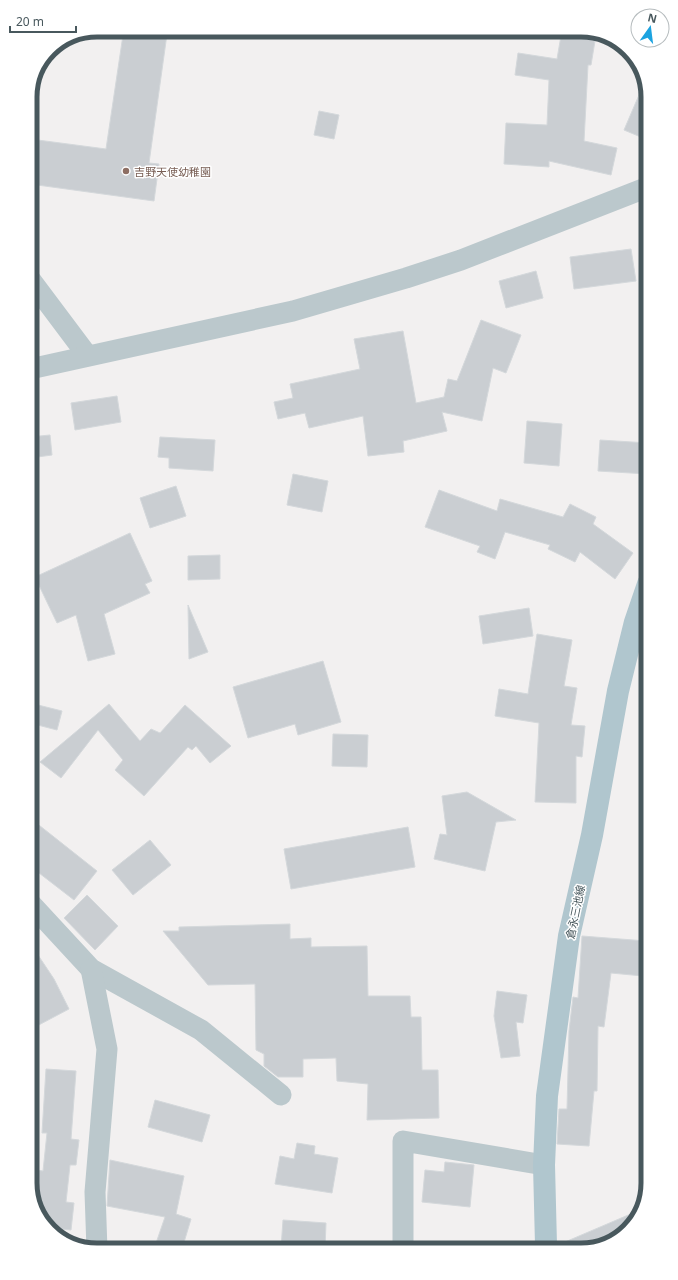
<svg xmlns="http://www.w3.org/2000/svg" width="678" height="1280" viewBox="0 0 678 1280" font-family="'Noto Sans','Noto Sans JP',sans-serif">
<rect width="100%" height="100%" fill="#f2f0f0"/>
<g fill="#caced2" stroke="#d4d8db">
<path d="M 562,30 L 596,35 L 591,65 L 588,65 L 584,141 L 617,148 L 611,175 L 549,161 L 549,167 L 504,164 L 506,123 L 547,125 L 549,80 L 515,75 L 518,53 L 557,59 Z"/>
<path d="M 167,34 L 149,163 L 159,164 L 154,201 L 30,184 L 30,139 L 106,149 L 123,35 Z"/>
<path d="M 645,81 L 648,97 L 648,140 L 624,130 Z"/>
<path d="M 319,111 L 339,115 L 334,139 L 314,135 Z"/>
<path d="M 631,249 L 636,281 L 574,289 L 570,257 Z"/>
<path d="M 536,271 L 543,298 L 506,308 L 499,281 Z"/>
<path d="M 481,320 L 521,335 L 506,373 L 493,368 L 482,421 L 442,412 L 447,431 L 403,441 L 404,452 L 368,456 L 363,416 L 309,428 L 305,413 L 278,419 L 274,402 L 293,398 L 290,384 L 360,369 L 354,339 L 403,331 L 416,403 L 444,397 L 448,379 L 457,381 Z"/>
<path d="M 117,396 L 121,422 L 75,430 L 71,403 Z"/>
<path d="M 527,421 L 562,424 L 559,466 L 524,463 Z"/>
<path d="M 50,435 L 52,455 L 30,458 L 30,437 Z"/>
<path d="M 160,437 L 215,440 L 213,471 L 169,468 L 169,458 L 158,457 Z"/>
<path d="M 600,440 L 648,443 L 647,474 L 598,471 Z"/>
<path d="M 293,474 L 328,481 L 322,512 L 287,505 Z"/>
<path d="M 176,486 L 186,516 L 150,528 L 140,498 Z"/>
<path d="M 439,490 L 497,511 L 500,499 L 563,517 L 570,504 L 596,517 L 593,524 L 633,553 L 615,579 L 580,552 L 575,562 L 548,549 L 550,545 L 505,532 L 495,559 L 477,552 L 480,546 L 425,527 Z"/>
<path d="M 130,533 L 152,581 L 145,584 L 150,593 L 104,614 L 115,654 L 88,661 L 76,615 L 57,623 L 35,577 Z"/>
<path d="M 220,555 L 220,579 L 188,580 L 188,556 Z"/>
<path d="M 188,605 L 208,652 L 189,659 Z"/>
<path d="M 529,608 L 533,636 L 483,644 L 479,616 Z"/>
<path d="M 537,634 L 572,640 L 564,686 L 577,688 L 571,725 L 585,726 L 582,757 L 576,756 L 576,803 L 535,802 L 539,723 L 495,716 L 499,689 L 528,694 Z"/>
<path d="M 323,661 L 341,722 L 298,735 L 295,724 L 248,738 L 233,687 Z"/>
<path d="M 30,703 L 62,711 L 57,730 L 30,723 Z"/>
<path d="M 109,704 L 140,741 L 151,729 L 160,733 L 185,705 L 231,746 L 210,763 L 196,746 L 192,750 L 188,747 L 144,796 L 115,770 L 123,760 L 98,730 L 61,778 L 40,762 Z"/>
<path d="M 333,734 L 368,735 L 367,767 L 332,766 Z"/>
<path d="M 467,792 L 516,820 L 496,822 L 485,871 L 434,859 L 440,834 L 447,835 L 442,796 Z"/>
<path d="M 30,818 L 97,871 L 74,900 L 30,866 Z"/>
<path d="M 408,827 L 415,867 L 291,889 L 284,849 Z"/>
<path d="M 150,840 L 171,865 L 133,895 L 112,870 Z"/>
<path d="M 87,895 L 118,926 L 95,950 L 64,918 Z"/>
<path d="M 290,924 L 290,939 L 311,938 L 311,947 L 367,946 L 368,996 L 410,996 L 411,1017 L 421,1017 L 422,1070 L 438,1070 L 439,1118 L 367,1120 L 368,1084 L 337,1081 L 336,1058 L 303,1059 L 303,1077 L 278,1077 L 264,1066 L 264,1054 L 256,1050 L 255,984 L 208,985 L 163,931 L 179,931 L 179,927 Z"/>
<path d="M 582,936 L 646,941 L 643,976 L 611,973 L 604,1027 L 598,1026 L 597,1091 L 594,1091 L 589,1146 L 557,1144 L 559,1109 L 567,1109 L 569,1031 L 573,997 L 578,998 Z"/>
<path d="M 30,943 L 54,979 L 69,1009 L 35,1027 L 30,1016 Z"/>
<path d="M 497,991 L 527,995 L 523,1023 L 516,1022 L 520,1056 L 501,1058 L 494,1016 Z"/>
<path d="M 46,1069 L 76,1071 L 71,1139 L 79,1140 L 76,1165 L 70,1165 L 66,1202 L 74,1203 L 71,1230 L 51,1228 L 35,1209 L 30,1183 L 30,1169 L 43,1171 L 47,1133 L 42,1133 Z"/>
<path d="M 155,1100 L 210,1115 L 202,1142 L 148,1127 Z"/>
<path d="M 297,1143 L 315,1146 L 314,1154 L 338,1158 L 332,1193 L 275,1184 L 280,1156 L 294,1159 Z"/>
<path d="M 110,1160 L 184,1176 L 176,1214 L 191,1219 L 182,1249 L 154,1249 L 165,1217 L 107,1206 Z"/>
<path d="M 445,1162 L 474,1165 L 470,1207 L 422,1202 L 425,1170 L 444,1172 Z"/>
<path d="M 640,1210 L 637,1220 L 607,1245 L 558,1245 Z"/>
<path d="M 283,1220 L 326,1223 L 325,1248 L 281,1248 Z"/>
</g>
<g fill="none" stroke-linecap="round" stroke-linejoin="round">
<g stroke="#bbc8cc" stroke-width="21">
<path d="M 30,279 L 87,355"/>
<path d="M 30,369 L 293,311 L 406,278 L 461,260 L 648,187"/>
<path d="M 30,903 L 91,969 L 201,1030 L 281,1095"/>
<path d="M 91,969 L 107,1049 L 95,1192 L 97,1250"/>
<path d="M 403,1247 L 403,1141 L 544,1165"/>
</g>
<path stroke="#b0c6ce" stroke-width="22" d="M 546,1245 L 544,1165 L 547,1096 L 569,936 L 592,835 L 618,691 L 635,622 L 648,584"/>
</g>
<circle fill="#8d6e63" stroke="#fff" stroke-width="1.5" cx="126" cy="171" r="4"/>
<g text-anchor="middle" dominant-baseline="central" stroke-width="3" stroke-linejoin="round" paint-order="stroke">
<g font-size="11" fill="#785e54" stroke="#fff" text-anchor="start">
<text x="134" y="171">吉野天使幼稚園</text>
</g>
<g font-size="11" fill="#48585d" stroke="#fff">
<text transform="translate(575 912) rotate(-78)">倉永三池線</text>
</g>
</g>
<path d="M0 0H678V1280H0ZM97 37H581A60 60 0 0 1 641 97V1183A60 60 0 0 1 581 1243H97A60 60 0 0 1 37 1183V97A60 60 0 0 1 97 37Z" fill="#fff" fill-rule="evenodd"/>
<path fill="none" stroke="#48585d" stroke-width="5" d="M97 37H581A60 60 0 0 1 641 97V1183A60 60 0 0 1 581 1243H97A60 60 0 0 1 37 1183V97A60 60 0 0 1 97 37Z"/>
<g transform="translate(650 28) rotate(14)"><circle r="19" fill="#ffffff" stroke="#b6bcbe"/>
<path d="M0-3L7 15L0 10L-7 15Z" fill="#1ca3e0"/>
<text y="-6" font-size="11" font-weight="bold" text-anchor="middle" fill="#48585d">N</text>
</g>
<path d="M10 26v6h66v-6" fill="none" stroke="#48585d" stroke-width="2"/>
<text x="16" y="26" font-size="12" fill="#48585d" stroke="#ffffff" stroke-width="3" paint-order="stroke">20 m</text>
</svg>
